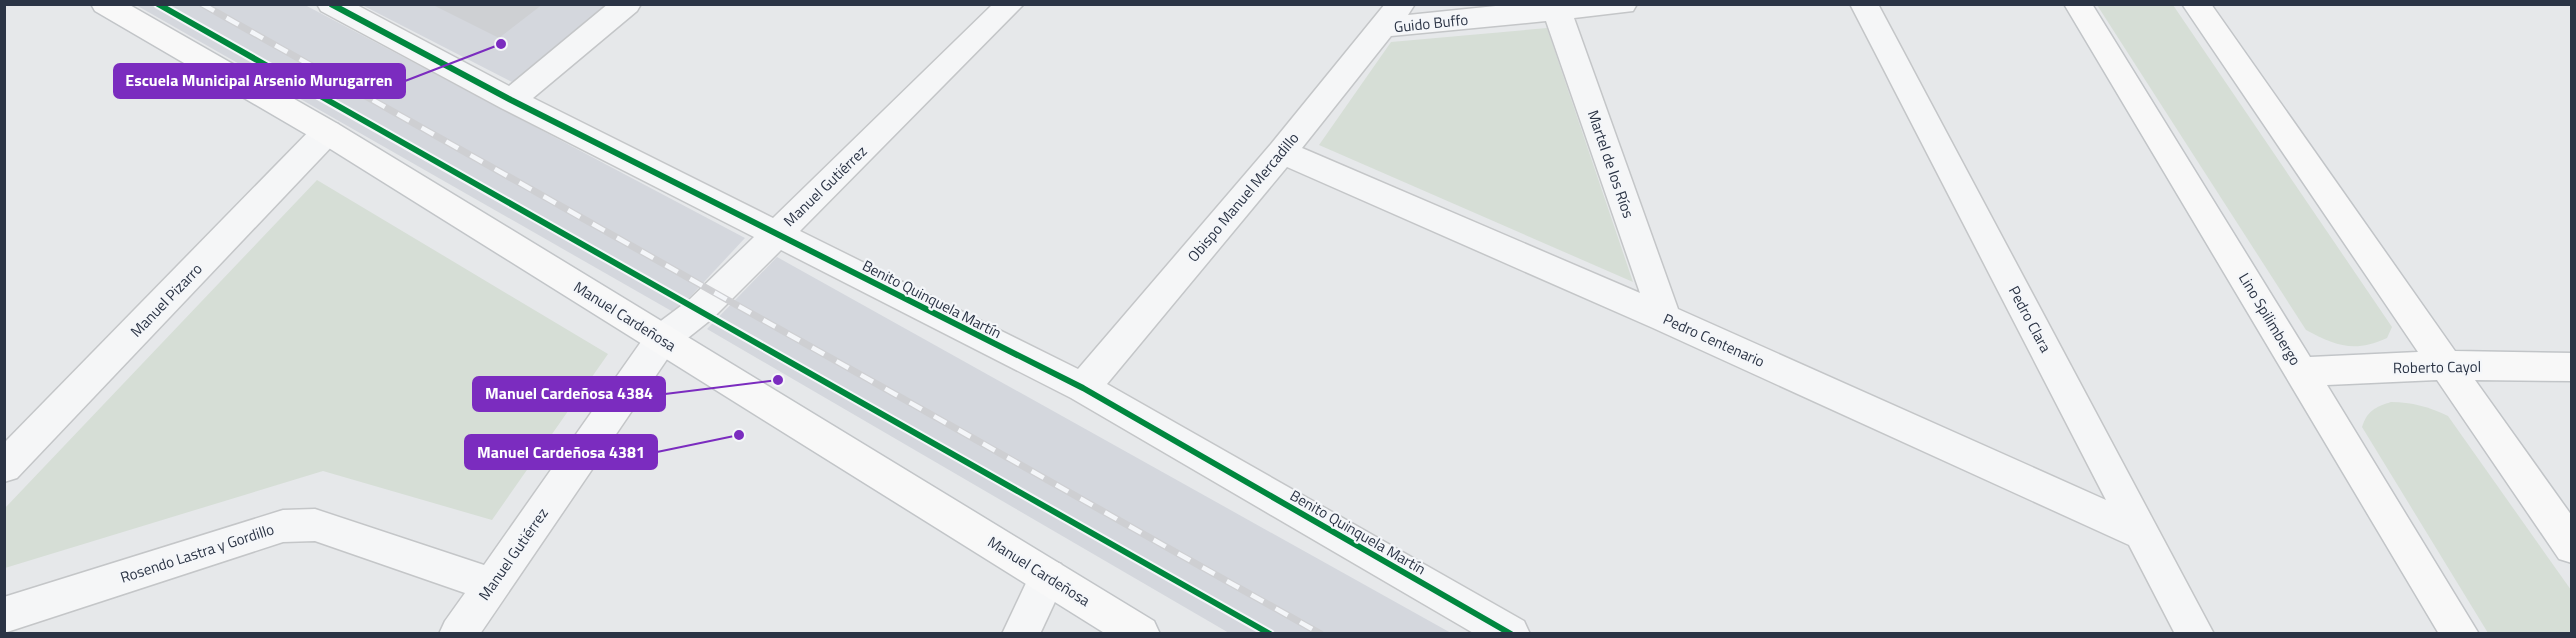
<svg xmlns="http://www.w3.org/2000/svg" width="2576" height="638" viewBox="0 0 2576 638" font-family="'Titillium Web',sans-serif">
<rect width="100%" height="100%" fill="#e6e8ea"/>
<g fill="#d4d7dd">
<path d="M 136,5 L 305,5 L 745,238 L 675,313 Z"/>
<path d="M 362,5 L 612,5 L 514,83 Z"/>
<path d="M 777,257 L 1451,633 L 1229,633 L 707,329 Z"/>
</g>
<g fill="#d6ded6">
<path d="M 2097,5 L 2173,5 L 2392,327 L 2387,338 C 2354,353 2336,346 2306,330 Z"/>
<path d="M 1547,28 L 1633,282 L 1319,145 L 1391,42 Z"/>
<path d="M 317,180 L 608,354 L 492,520 L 323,471 L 5,568 L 5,508 Z"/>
<path d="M 2391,402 C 2412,402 2429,407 2448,416 L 2571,590 L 2571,633 L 2488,633 L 2362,427 C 2367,411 2375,407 2391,402 Z"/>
</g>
<path fill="#ced0d3" d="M 431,4 L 543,4 L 499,38 Z"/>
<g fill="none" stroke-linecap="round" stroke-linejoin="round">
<defs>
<g id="minor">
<path d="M 317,4 L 355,4 L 509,86 L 608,4 L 641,4 L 637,11 L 533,98 L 773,218 L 993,4 L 1024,4 L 800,231 L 1078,369 L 1271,144 L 1385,4 L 1415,4 L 1408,15 L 1515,4 L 1637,4 L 1633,11 L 1574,18 L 1678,309 L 2106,500 L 1850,4 L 1878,4 L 2214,634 L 2175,634 L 2129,545 L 1653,328 L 1287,167 L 1107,384 L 1524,621 L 1530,634 L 1475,634 L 1071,398 L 781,250 L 713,318 L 674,349 L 480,634 L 439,634 L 445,621 L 465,593 L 315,541 L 283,542 L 4,633 L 4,597 L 283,510 L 315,509 L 484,565 L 650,329 L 689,300 L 754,237 L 501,108 L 321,11 ZM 1546,21 L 1640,293 L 1302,148 L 1391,36 Z"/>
<path d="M 327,121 L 338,124 L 342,132 L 338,140 L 17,478 L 4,482 L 4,443 L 316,124 Z"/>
<path d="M 1048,559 L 1061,564 L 1067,576 L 1040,634 L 1002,634 L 1035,564 Z"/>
</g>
<g id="major">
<path d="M 91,4 L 128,4 L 338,124 L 1154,621 L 1160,634 L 1106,634 L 316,140 L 95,11 Z"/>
<path d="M 2064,4 L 2092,4 L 2310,357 L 2418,352 L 2182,4 L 2211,4 L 2455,351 L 2572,353 L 2572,381 L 2475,380 L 2572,516 L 2572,563 L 2559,559 L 2437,380 L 2327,385 L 2479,634 L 2439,634 Z"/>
</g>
</defs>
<use href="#minor" stroke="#c4c6c8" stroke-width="3"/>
<use href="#major" stroke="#c2c5c8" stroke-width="3"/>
<use href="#minor" fill="#f5f6f7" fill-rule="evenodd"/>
<use href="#major" fill="#f8f8f8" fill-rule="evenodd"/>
<defs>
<path id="rail" d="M 202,4 L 1321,634"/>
</defs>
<use href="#rail" stroke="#cecfd2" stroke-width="7"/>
<use href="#rail" stroke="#f4f6f9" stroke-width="4.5" stroke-dasharray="14" stroke-linecap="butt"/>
<defs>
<g id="cycleway">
<path d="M 158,4 L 1270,634"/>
<path d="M 331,4 L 511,100 L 1083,388 L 1511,634"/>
</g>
</defs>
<use href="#cycleway" stroke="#f4f6f9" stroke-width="10"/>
<use href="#cycleway" stroke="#00873e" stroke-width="6"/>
</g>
<g text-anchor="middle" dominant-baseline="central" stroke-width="4.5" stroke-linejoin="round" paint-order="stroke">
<g font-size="15" fill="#2b3445" stroke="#f4f6f9">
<text transform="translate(1431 23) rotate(-6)">Guido Buffo</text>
<text transform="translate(1611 164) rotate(71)">Martel de los Ríos</text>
<text transform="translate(825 186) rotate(-44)">Manuel Gutiérrez</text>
<text transform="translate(1243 197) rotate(-50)">Obispo Manuel Mercadillo</text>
<text transform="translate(932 299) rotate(27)">Benito Quinquela Martín</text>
<text transform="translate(166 300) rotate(-46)">Manuel Pizarro</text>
<text transform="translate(625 316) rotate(32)">Manuel Cardeñosa</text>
<text transform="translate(2030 319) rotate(62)">Pedro Clara</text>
<text transform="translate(2270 319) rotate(59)">Lino Spilimbergo</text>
<text transform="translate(1714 340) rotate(24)">Pedro Centenario</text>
<text transform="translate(2437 367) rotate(-1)">Roberto Cayol</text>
<text transform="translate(1358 532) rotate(30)">Benito Quinquela Martín</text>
<text transform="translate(197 553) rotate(-18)">Rosendo Lastra y Gordillo</text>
<text transform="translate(513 554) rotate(-55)">Manuel Gutiérrez</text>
<text transform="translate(1039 571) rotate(32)">Manuel Cardeñosa</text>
</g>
</g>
<path fill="none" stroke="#7b2cbf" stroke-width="2" d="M501 44L405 81M778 380L665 394M739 435L657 452"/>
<g fill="#7b2cbf" stroke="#f4f6f9" stroke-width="2">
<circle cx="501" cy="44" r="6"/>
<circle cx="778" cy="380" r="6"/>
<circle cx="739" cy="435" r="6"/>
</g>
<g fill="#7b2cbf" stroke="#7b2cbf" stroke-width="2">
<rect x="114" y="64" width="291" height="34" rx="6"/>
<rect x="473" y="377" width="192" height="34" rx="6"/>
<rect x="465" y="435" width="192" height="34" rx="6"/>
</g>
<g font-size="16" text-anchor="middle" font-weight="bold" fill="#fff">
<text x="259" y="86">Escuela Municipal Arsenio Murugarren</text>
<text x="569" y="399">Manuel Cardeñosa 4384</text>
<text x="561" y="458">Manuel Cardeñosa 4381</text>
</g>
<rect width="2576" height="638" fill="none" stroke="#2b3445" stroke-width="12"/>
</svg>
